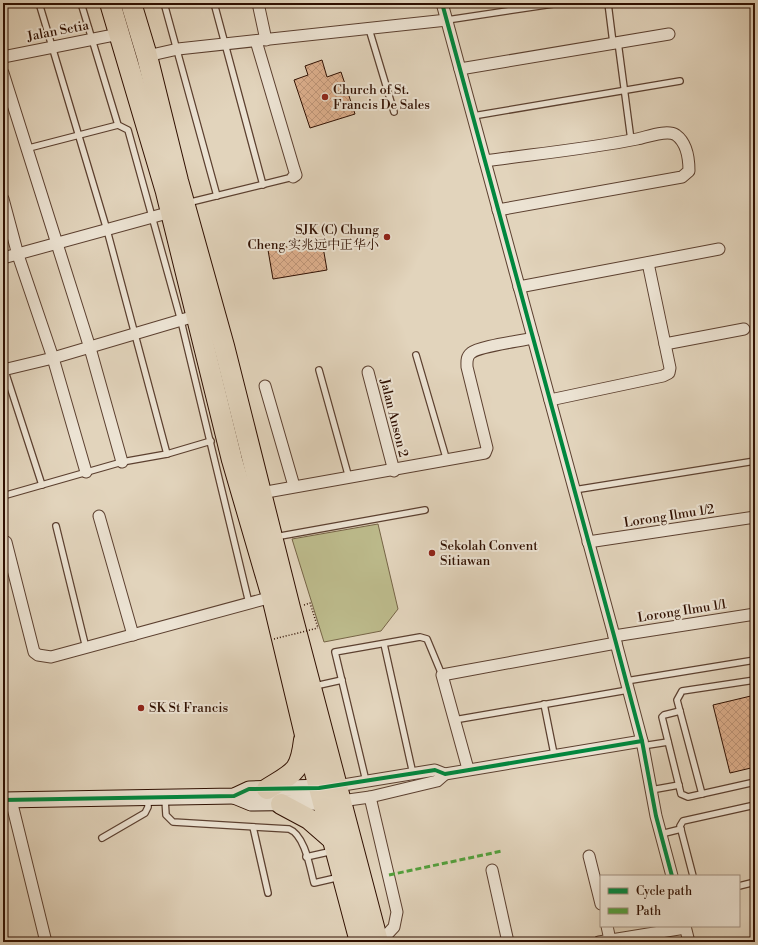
<svg xmlns="http://www.w3.org/2000/svg" width="758" height="945" viewBox="0 0 758 945" font-family="'Libre Bodoni','Noto Serif SC',serif">
<defs>
<pattern id="building-cross-hatch" width="8" height="8" patternUnits="userSpaceOnUse"><rect width="8" height="8" fill="#deb08e"/><path d="M0 0l8 8M0 8l8-8" fill="none" stroke="#bf9679"/></pattern>
</defs>
<rect width="100%" height="100%" fill="#e2d4bc"/>
<filter id="stains"><feTurbulence type="fractalNoise" baseFrequency=".005" numOctaves="4"/><feColorMatrix values="0 0 0 0 .2 0 0 0 0 .09 0 0 0 0 .02 0 0 0 .5 -.17"/></filter>
<radialGradient id="worn" r=".72"><stop offset=".6" stop-color="#630" stop-opacity="0"/><stop offset="1" stop-color="#630" stop-opacity=".3"/></radialGradient>
<path fill="#bcba8b" stroke="#766446" d="M 378,524 L 398,609 L 381,631 L 324,642 L 292,539 Z"/>
<g fill="url(#building-cross-hatch)" stroke="#2f0f01">
<path d="M 322,60 L 327,77 L 341,72 L 355,114 L 310,128 L 294,80 L 308,75 L 305,66 Z"/>
<path d="M 322,241 L 327,270 L 273,279 L 268,250 Z"/>
<path d="M 755,695 L 755,767 L 730,773 L 713,705 Z"/>
</g>
<g fill="none" stroke-linecap="round" stroke-linejoin="round">
<defs>
<g id="lane">
<path d="M 39,3 L 107,230 L 167,454"/>
<path d="M 81,3 L 118,125 L 128,130 L 181,321 L 249,603"/>
<path d="M 164,3 L 217,196"/>
<path d="M 214,3 L 263,185"/>
<path d="M 608,3 L 613,43"/>
<path d="M 447,20 L 560,3"/>
<path d="M 369,29 L 394,112"/>
<path d="M 618,42 L 631,140"/>
<path d="M 473,116 L 680,81"/>
<path d="M 29,148 L 118,125"/>
<path d="M 187,203 L 293,177"/>
<path d="M 416,355 L 447,461"/>
<path d="M 4,368 L 42,485"/>
<path d="M 319,370 L 349,478"/>
<path d="M 574,490 L 755,461"/>
<path d="M 3,496 L 122,462 L 167,454 L 211,441"/>
<path d="M 56,526 L 86,648"/>
<path d="M 275,537 L 425,510"/>
<path d="M 384,644 L 413,774"/>
<path d="M 626,681 L 755,660"/>
<path d="M 315,686 L 342,680"/>
<path d="M 544,704 L 554,754"/>
<path d="M 680,711 L 664,715 L 662,717 L 681,794 L 688,797 L 755,782"/>
<path d="M 454,720 L 628,690"/>
<path d="M 642,746 L 668,742"/>
<path d="M 366,781 L 335,652 L 420,637 L 427,639 L 442,675"/>
<path d="M 651,790 L 679,785"/>
<path d="M 702,794 L 677,700 L 682,691 L 755,680"/>
<path d="M 165,799 L 166,815 L 173,822 L 289,829 C 305,835 310,868 314,883 L 340,877"/>
<path d="M 253,827 L 268,893"/>
<path d="M 661,834 L 681,829"/>
<path d="M 102,838 L 145,813 L 148,807 L 148,799"/>
<path d="M 306,857 L 333,851"/>
<path d="M 693,876 L 680,826 L 683,821 L 755,805"/>
<path d="M 739,886 L 755,882"/>
</g>
<g id="street">
<path d="M 258,3 L 266,40"/>
<path d="M 442,3 L 616,643 L 642,741 L 656,816 L 672,876"/>
<path d="M 256,41 L 294,169 L 296,175 L 293,177"/>
<path d="M 147,56 L 178,49 L 447,20"/>
<path d="M 3,57 L 119,34"/>
<path d="M 460,69 L 669,34"/>
<path d="M 3,73 L 90,348 L 122,462"/>
<path d="M 485,161 C 535,154 587,149 637,139 C 647,137 667,129 676,135 C 687,143 689,159 689,171 L 682,177 L 498,210"/>
<path d="M 3,199 L 18,255 L 53,358 L 86,472"/>
<path d="M 3,258 L 171,212"/>
<path d="M 519,287 L 719,249"/>
<path d="M 665,344 L 744,329"/>
<path d="M 3,370 L 53,358 L 195,316"/>
<path d="M 368,372 L 394,471"/>
<path d="M 265,386 L 294,486"/>
<path d="M 550,400 L 663,376 L 669,373 L 670,368 L 648,263"/>
<path d="M 261,493 L 485,453 L 487,448 L 467,367 C 467,362 466,357 471,353 C 479,346 521,341 533,338"/>
<path d="M 99,516 L 133,635"/>
<path d="M 6,542 L 34,652 L 38,655 L 51,657 L 272,597"/>
<path d="M 588,542 L 755,517"/>
<path d="M 614,636 L 755,614"/>
<path d="M 468,769 L 442,675 L 616,643"/>
<path d="M 337,786 L 435,770 L 445,774 L 642,741"/>
<path d="M 370,797 L 397,912 L 394,927 L 380,942"/>
<path d="M 11,800 L 46,942"/>
<path d="M 341,801 L 370,797 L 437,781 L 445,774"/>
<path d="M 589,856 L 601,904"/>
<path d="M 492,870 L 508,942"/>
<path d="M 607,926 L 610,940"/>
<path d="M 685,926 L 689,942"/>
<path d="M 599,942 L 685,928"/>
</g>
<g id="secondary">
<path d="M 234,796 L 251,803 L 333,802"/>
<path d="M 3,800 L 234,796 L 249,789 L 328,787"/>
</g>
<g id="highway">
<path d="M 110,3 L 166,192 L 232,460 L 272,597 L 305,735 L 360,942"/>
<path d="M 131,3 L 147,56 L 178,181 L 224,346 L 290,608 L 378,942"/>
<path d="M 267,789 C 294,772 300,773 304,740"/>
<path d="M 281,804 L 309,819 L 332,839"/>
</g>
</defs>
<use href="#lane" stroke="#5c4030" stroke-width="8"/>
<use href="#street" stroke="#5c4030" stroke-width="13"/>
<use href="#secondary" stroke="#2f0f01" stroke-width="17"/>
<use href="#highway" stroke="#2f0f01" stroke-width="22"/>
<path stroke="#2f0f01" stroke-width="1.5" stroke-dasharray="1 2" stroke-linecap="butt" d="M 304,605 L 310,603 L 318,628"/>
<use href="#lane" stroke="#ece3d3" stroke-width="5.5"/>
<use href="#street" stroke="#ece3d3" stroke-width="11"/>
<use href="#secondary" stroke="#ece3d3" stroke-width="15"/>
<use href="#highway" stroke="#e2d4bc" stroke-width="20"/>
<path stroke="#2f0f01" stroke-width="1.5" stroke-dasharray="1 2" stroke-linecap="butt" d="M 274,639 L 318,628"/>
<path stroke="#52a03c" stroke-width="3" stroke-dasharray="6 3" stroke-linecap="butt" d="M 389,875 L 502,851"/>
<defs>
<g id="cycleway">
<path d="M 442,3 L 616,643 L 642,741 L 656,816 L 672,876"/>
<path d="M 3,800 L 234,796 L 249,789 L 319,788 L 435,770 L 445,774 L 642,741"/>
</g>
</defs>
<use href="#cycleway" stroke="#ece3d3" stroke-width="6"/>
<use href="#cycleway" stroke="#00873e" stroke-width="4"/>
</g>
<g fill="#8f2418" stroke="#ece3d3" stroke-width="1.5">
<circle cx="325" cy="97" r="4"/>
<circle cx="387" cy="237" r="4"/>
<circle cx="432" cy="553" r="4"/>
<circle cx="141" cy="708" r="4"/>
</g>
<g text-anchor="middle" dominant-baseline="central" stroke-width="4" stroke-linejoin="round" paint-order="stroke">
<g font-size="13" fill="#2f0f01" stroke="#ece3d3">
<text transform="translate(58 31) rotate(-11)">Jalan Setia</text>
<text transform="translate(394 418) rotate(76)">Jalan Anson 2</text>
<text transform="translate(669 516) rotate(-9)">Lorong Ilmu 1/2</text>
<text transform="translate(682 611) rotate(-9)">Lorong Ilmu 1/1</text>
</g>
<g font-size="13" fill="#2f0f01" stroke="#ece3d3" text-anchor="start">
<text x="333" y="90">Church of St.<tspan x="333" dy="15">Francis De Sales</tspan></text>
<text x="379" y="230" text-anchor="end">SJK (C) Chung<tspan x="379" dy="15">Cheng 实兆远中正华小</tspan></text>
<text x="440" y="546">Sekolah Convent<tspan x="440" dy="15">Sitiawan</tspan></text>
<text x="149" y="708">SK St Francis</text>
</g>
</g>
<rect width="758" height="945" fill="none" stroke="#e2d4bc" stroke-width="16"/>
<rect x="4" y="4" width="750" height="937" fill="none" stroke="#2f0f01" stroke-width="2"/>
<rect x="8" y="8" width="742" height="929" fill="none" stroke="#2f0f01"/>
<rect x="600" y="875" width="140" height="52" fill="#ece3d3" stroke="#a08e7f"/>
<rect x="608" y="888" width="20" height="6" fill="#00873e" stroke="#a08e7f"/>
<text x="636" y="895" font-size="12" fill="#2f0f01">Cycle path</text>
<rect x="608" y="908" width="20" height="6" fill="#52a03c" stroke="#a08e7f"/>
<text x="636" y="915" font-size="12" fill="#2f0f01">Path</text>
<rect width="100%" height="100%" filter="url(#stains)"/>
<rect width="100%" height="100%" fill="url(#worn)"/>
</svg>
